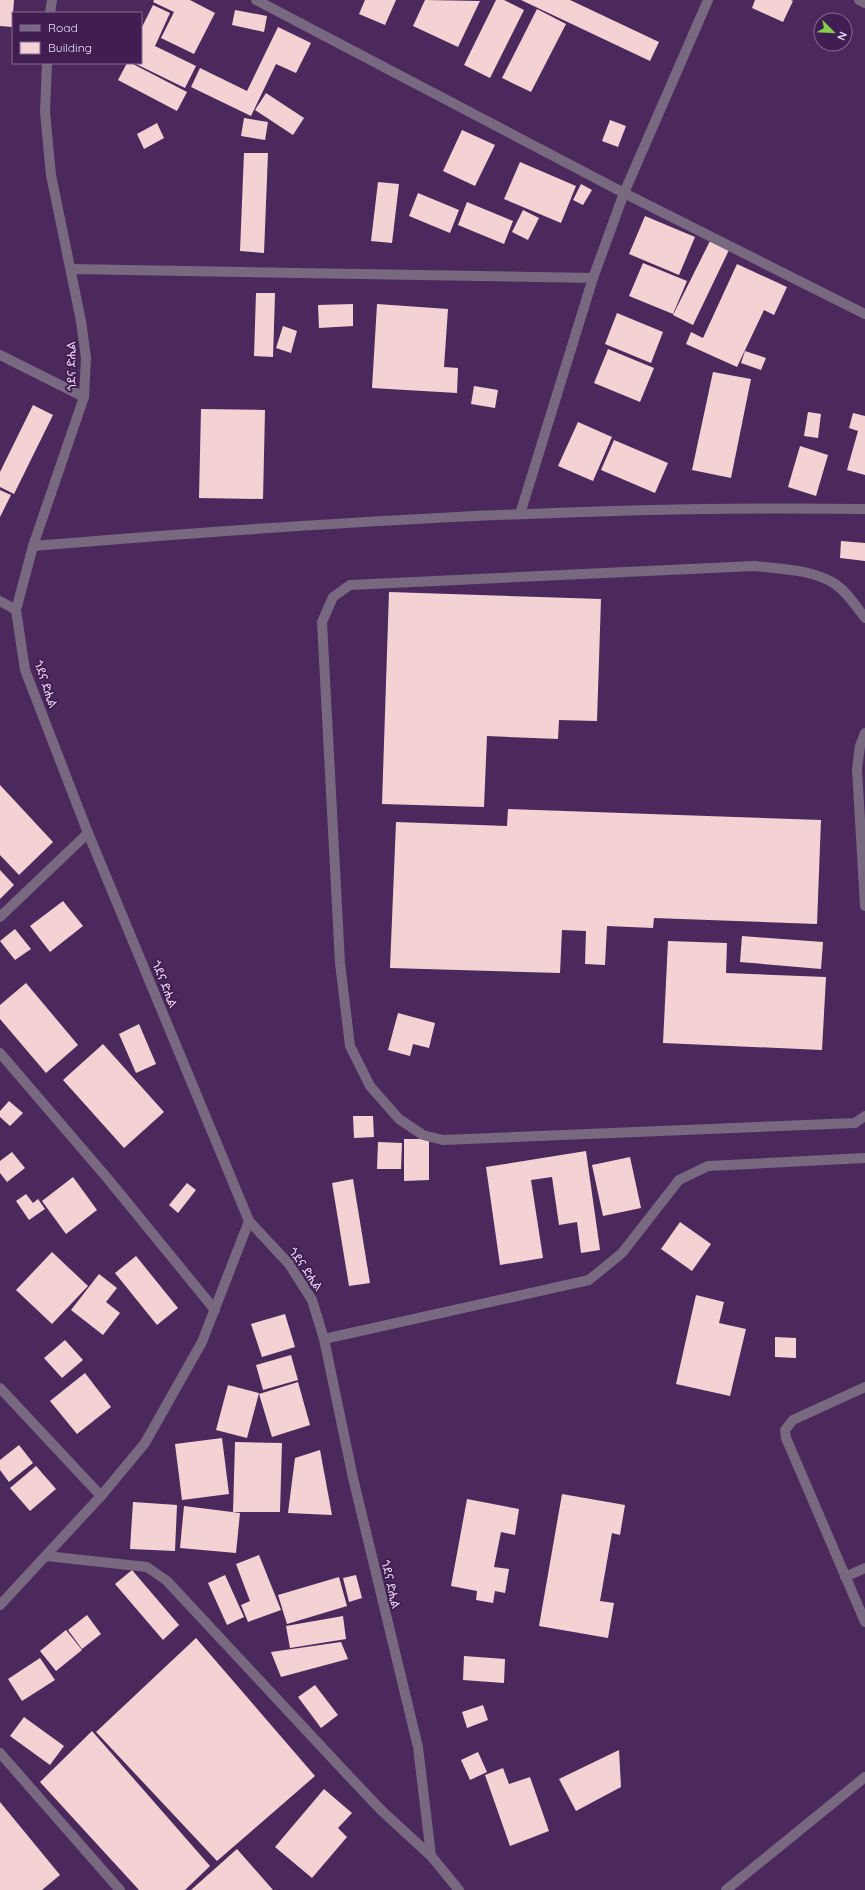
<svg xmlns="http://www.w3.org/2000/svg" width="865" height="1890" viewBox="0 0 865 1890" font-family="Quicksand,'Noto Sans Ethiopic',sans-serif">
<rect width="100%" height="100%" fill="#4c295c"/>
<g fill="#f4d2d4">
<path d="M 0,0 L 14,0 L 12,27 L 0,26 Z"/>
<path d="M 154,0 L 190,0 L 215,13 L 194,54 L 161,38 L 174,12 L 153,2 Z"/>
<path d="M 365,0 L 396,0 L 385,25 L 359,14 Z"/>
<path d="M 425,0 L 480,1 L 458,47 L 413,26 Z"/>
<path d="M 496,0 L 504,0 L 524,10 L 490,78 L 464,65 Z"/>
<path d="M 521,0 L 570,0 L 659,42 L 650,61 Z"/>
<path d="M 755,0 L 791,0 L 793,1 L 783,22 L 752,8 Z"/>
<path d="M 153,5 L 170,13 L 155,46 L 196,66 L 185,88 L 134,63 L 141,63 L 141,29 Z"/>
<path d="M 537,9 L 566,24 L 531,92 L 502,78 Z"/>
<path d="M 235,10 L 267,16 L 264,32 L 232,25 Z"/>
<path d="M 278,27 L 311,43 L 296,73 L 276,64 L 251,116 L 191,87 L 200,68 L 247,91 Z"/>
<path d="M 127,63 L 131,63 L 187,92 L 177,111 L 118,80 Z"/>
<path d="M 266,93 L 304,118 L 293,135 L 255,110 Z"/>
<path d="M 244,118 L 268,122 L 265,140 L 241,136 Z"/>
<path d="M 610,120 L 626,126 L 618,147 L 602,141 Z"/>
<path d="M 157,123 L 164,138 L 144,149 L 137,134 Z"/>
<path d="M 462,130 L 495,145 L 475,186 L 443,171 Z"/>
<path d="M 244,153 L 268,153 L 264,253 L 240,251 Z"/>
<path d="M 520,162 L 576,186 L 561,223 L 504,199 Z"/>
<path d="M 378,182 L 399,184 L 392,243 L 371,241 Z"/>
<path d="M 581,184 L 592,190 L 583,205 L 573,200 Z"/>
<path d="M 418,193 L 459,210 L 450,233 L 409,216 Z"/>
<path d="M 467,202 L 513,221 L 504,244 L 458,225 Z"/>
<path d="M 523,210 L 539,218 L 528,240 L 512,232 Z"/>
<path d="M 645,216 L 695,237 L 679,275 L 629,254 Z"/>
<path d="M 710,241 L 729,250 L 693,325 L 673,315 Z"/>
<path d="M 643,263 L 687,281 L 673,314 L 629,296 Z"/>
<path d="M 737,264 L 787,287 L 774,315 L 764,310 L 737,367 L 686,344 L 691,332 L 703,338 Z"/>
<path d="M 256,293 L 275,293 L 273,357 L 254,356 Z"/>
<path d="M 353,304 L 353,326 L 319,328 L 318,305 Z"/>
<path d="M 377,304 L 448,309 L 444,367 L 458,368 L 457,393 L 372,388 Z"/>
<path d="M 617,313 L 663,332 L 651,363 L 605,344 Z"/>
<path d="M 283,326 L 297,331 L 291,353 L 276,348 Z"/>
<path d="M 608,349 L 654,368 L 640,402 L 594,383 Z"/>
<path d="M 745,351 L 766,358 L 761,370 L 741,363 Z"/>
<path d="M 713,372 L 751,379 L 731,478 L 692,470 Z"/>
<path d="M 474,386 L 498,390 L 495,408 L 471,404 Z"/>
<path d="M 33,405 L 53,415 L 14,494 L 0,487 L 0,472 Z"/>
<path d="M 201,409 L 265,410 L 263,499 L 199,498 Z"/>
<path d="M 808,412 L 821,414 L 818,438 L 804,436 Z"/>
<path d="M 853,413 L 865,416 L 865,475 L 847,470 L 858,431 L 849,428 Z"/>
<path d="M 578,422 L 612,437 L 593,481 L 558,466 Z"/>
<path d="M 614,440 L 668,463 L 655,493 L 601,470 Z"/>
<path d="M 800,446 L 828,455 L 816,496 L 788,487 Z"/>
<path d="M 0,490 L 11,495 L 0,517 Z"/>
<path d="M 841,541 L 865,543 L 865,561 L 840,558 Z"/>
<path d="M 389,592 L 601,599 L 597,721 L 559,720 L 558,739 L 487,736 L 484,807 L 382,804 Z"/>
<path d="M 0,785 L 53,842 L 19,875 L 0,855 Z"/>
<path d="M 508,809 L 821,820 L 817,924 L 654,918 L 653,928 L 607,926 L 605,965 L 585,964 L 586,931 L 562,930 L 560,973 L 390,968 L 396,822 L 507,826 Z"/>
<path d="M 0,870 L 14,885 L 0,899 Z"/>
<path d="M 63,901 L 83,926 L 50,952 L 30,926 Z"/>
<path d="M 15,929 L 31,949 L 15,960 L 0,941 Z"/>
<path d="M 742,936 L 823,942 L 821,969 L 740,962 Z"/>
<path d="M 668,941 L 727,943 L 726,973 L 826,977 L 822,1050 L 663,1043 Z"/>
<path d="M 26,983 L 78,1045 L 46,1073 L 0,1019 L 0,1005 Z"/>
<path d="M 398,1013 L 435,1023 L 429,1048 L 413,1044 L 410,1056 L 388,1050 Z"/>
<path d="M 139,1024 L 156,1064 L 136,1073 L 119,1034 Z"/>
<path d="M 103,1044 L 164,1112 L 124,1148 L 63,1080 Z"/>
<path d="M 9,1101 L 23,1113 L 10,1126 L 0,1117 L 0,1111 Z"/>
<path d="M 353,1116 L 373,1116 L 374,1137 L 354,1138 Z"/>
<path d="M 404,1139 L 429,1139 L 429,1180 L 404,1181 Z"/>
<path d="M 378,1142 L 402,1143 L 401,1169 L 377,1169 Z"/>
<path d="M 586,1151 L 600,1250 L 581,1253 L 577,1222 L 559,1225 L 552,1177 L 531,1180 L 543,1258 L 500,1265 L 486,1167 Z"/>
<path d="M 12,1152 L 25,1168 L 7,1182 L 0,1173 L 0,1161 Z"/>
<path d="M 630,1157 L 641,1208 L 603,1216 L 592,1165 Z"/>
<path d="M 73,1177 L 97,1210 L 66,1234 L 42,1201 Z"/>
<path d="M 353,1179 L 370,1283 L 349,1286 L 332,1183 Z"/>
<path d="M 187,1183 L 196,1190 L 178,1213 L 169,1205 Z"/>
<path d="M 26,1194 L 33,1203 L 38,1199 L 45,1209 L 29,1220 L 16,1201 Z"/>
<path d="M 680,1222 L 711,1244 L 692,1271 L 661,1249 Z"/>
<path d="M 52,1252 L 88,1286 L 52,1324 L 16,1290 Z"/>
<path d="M 136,1256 L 178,1308 L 157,1325 L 115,1273 Z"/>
<path d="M 99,1274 L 117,1288 L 106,1302 L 120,1313 L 103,1335 L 71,1310 Z"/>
<path d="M 696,1295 L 724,1302 L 719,1323 L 746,1329 L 730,1396 L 676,1384 Z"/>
<path d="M 285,1314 L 295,1347 L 262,1357 L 251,1324 Z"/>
<path d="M 775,1337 L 796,1338 L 796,1358 L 775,1357 Z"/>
<path d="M 65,1340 L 83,1360 L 62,1378 L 44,1358 Z"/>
<path d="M 291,1355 L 298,1380 L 263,1390 L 256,1365 Z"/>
<path d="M 85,1373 L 111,1407 L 77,1434 L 50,1401 Z"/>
<path d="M 298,1382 L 310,1425 L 272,1437 L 259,1394 Z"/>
<path d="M 228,1385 L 259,1393 L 247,1438 L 216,1430 Z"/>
<path d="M 222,1438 L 229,1494 L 182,1500 L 175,1444 Z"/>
<path d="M 235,1442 L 282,1443 L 280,1512 L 233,1512 Z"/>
<path d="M 19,1445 L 33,1463 L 9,1482 L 0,1470 L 0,1460 Z"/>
<path d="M 320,1450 L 332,1515 L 288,1513 L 295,1458 Z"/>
<path d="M 36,1466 L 56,1489 L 30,1511 L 10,1488 Z"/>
<path d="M 562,1494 L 625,1505 L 620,1535 L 612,1533 L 600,1601 L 614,1603 L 608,1638 L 539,1626 Z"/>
<path d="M 467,1499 L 519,1509 L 515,1535 L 501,1532 L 494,1567 L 509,1569 L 505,1593 L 495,1591 L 493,1603 L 476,1600 L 477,1591 L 451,1586 Z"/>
<path d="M 133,1502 L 177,1505 L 175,1551 L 130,1549 Z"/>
<path d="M 184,1506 L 240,1513 L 236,1553 L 180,1548 Z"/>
<path d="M 259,1555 L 281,1610 L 248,1622 L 241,1605 L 250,1601 L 236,1564 Z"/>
<path d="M 132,1570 L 179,1625 L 163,1640 L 115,1584 Z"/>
<path d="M 225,1575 L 244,1617 L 227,1625 L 208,1583 Z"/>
<path d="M 356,1575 L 362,1598 L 349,1602 L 343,1578 Z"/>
<path d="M 339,1577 L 347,1606 L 287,1624 L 278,1595 Z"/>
<path d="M 87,1615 L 101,1634 L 82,1649 L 68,1630 Z"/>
<path d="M 343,1616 L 346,1639 L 290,1648 L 286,1626 Z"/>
<path d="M 66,1630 L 82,1650 L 56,1671 L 40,1651 Z"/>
<path d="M 196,1638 L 315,1776 L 217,1861 L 96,1732 Z"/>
<path d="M 341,1642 L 348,1659 L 281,1677 L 271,1652 Z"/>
<path d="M 464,1656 L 505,1659 L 504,1683 L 463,1680 Z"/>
<path d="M 40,1658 L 55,1680 L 22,1701 L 8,1679 Z"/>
<path d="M 315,1685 L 338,1715 L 321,1728 L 298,1697 Z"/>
<path d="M 483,1705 L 488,1720 L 467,1728 L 462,1712 Z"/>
<path d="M 24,1717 L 64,1746 L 50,1765 L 10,1736 Z"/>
<path d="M 92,1731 L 210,1866 L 185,1890 L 139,1890 L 40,1782 Z"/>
<path d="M 619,1750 L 621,1787 L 576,1811 L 559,1779 Z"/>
<path d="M 478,1752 L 487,1772 L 470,1780 L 461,1760 Z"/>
<path d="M 503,1768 L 509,1784 L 530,1777 L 549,1831 L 510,1846 L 485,1775 Z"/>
<path d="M 324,1789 L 352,1813 L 338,1828 L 347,1837 L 312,1878 L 275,1847 Z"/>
<path d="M 0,1802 L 60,1875 L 42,1890 L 0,1890 Z"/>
<path d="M 237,1849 L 273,1890 L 191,1890 Z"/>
</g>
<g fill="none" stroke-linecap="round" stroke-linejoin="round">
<g stroke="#786880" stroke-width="10">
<path d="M 256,0 L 624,193 L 865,314"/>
<path d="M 859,0 L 865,3"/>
<path d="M 50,13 L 52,0"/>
<path d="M 47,63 L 45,112 L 51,175 L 81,321 L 86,358 L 84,397 L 33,546 L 16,610 L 25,670 L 88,833 L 249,1221 L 289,1264 L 312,1300 L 324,1339 L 353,1478 L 418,1747 L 431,1856"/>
<path d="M 71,269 L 593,278"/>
<path d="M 0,355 L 84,397"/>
<path d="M 520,514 L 593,278 L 624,193 L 708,0"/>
<path d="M 33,546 C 309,523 587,505 865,509"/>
<path d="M 0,601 L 16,610"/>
<path d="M 865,618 C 856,606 847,592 835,584 C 812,569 780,569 754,566 L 350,585 L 333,597 L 322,622 L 340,963 L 350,1046 L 370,1086 L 399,1119 L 423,1135 L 443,1140 L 855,1123 L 865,1116"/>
<path d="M 865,733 L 860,746 L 857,769 L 865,906"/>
<path d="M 0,917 L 88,833"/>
<path d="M 0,1053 L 108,1179 L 215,1310"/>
<path d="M 324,1339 L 589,1280 L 622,1253 L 679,1180 L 708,1166 L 865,1158"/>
<path d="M 865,1387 L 793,1420 L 785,1430 L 786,1438 L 865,1622"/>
<path d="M 0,1388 L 101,1496"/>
<path d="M 46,1556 L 147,1567 L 167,1581 L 346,1773 L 381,1810 L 431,1856 L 459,1890"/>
<path d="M 845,1577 L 865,1568"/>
<path d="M 0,1605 L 101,1496 L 145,1443 L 202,1342 L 249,1221"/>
<path d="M 0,1753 L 120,1890"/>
<path d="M 726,1890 L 865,1777"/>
</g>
</g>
<g text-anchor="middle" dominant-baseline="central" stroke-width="4" stroke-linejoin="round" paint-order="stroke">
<g font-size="12" fill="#f0dbfa" stroke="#411e51">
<text transform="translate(71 366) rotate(-91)">ጎደና ድሒል</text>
<text transform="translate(46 684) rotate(71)">ጎደና ድሒል</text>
<text transform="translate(165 984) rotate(68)">ጎደና ድሒል</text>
<text transform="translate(306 1269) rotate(55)">ጎደና ድሒል</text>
<text transform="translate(391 1584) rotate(77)">ጎደና ድሒል</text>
</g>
</g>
<rect x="12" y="12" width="130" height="52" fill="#411e51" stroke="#876a95"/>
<rect x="20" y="25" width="20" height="6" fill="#786880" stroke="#876a95"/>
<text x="48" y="32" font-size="12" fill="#f0dbfa">Road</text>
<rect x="20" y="42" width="20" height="12" fill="#f4d2d4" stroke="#876a95"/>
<text x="48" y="52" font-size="12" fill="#f0dbfa">Building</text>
<g transform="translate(833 32) rotate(114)"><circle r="19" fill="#411e51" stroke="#876a95"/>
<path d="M0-3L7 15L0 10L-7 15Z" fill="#85cf4d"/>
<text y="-6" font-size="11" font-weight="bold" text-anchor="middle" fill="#f0dbfa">N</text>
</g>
</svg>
